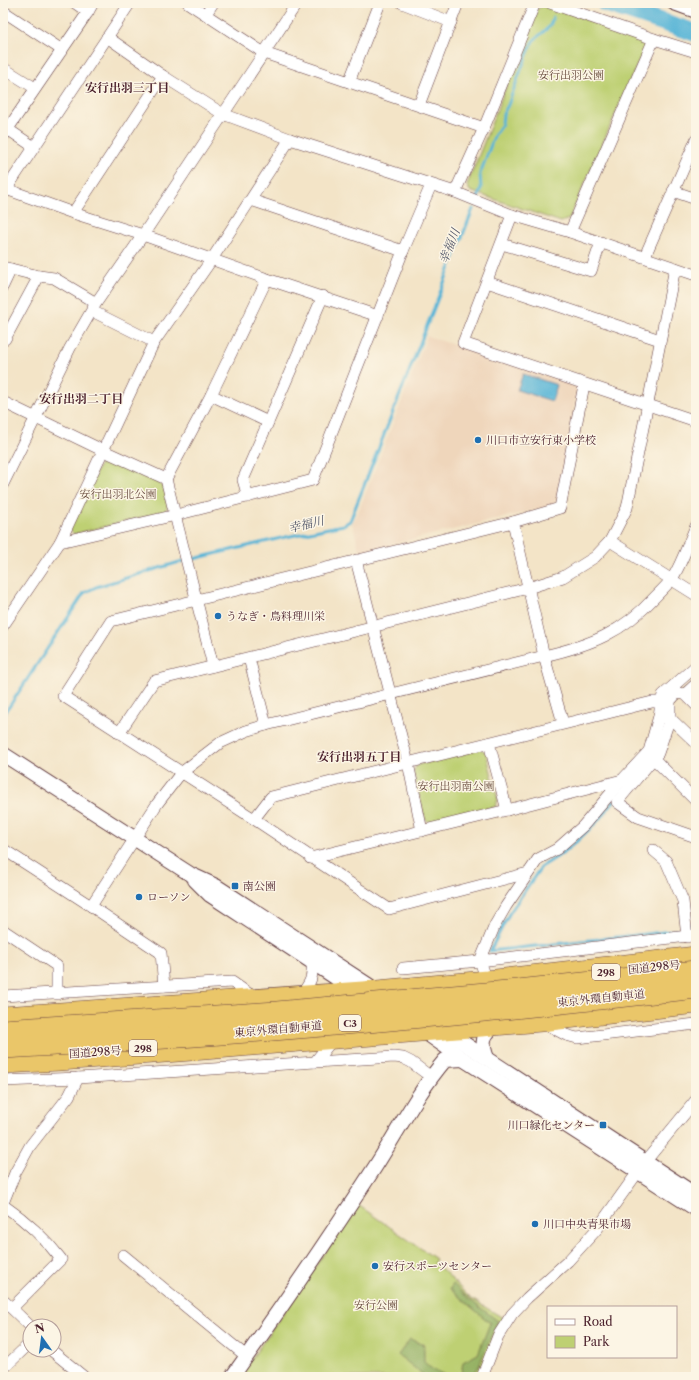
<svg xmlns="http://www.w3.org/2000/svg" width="699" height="1380" viewBox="0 0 699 1380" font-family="'Libre Caslon Text','Noto Serif JP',serif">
<rect width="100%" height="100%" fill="#fcf5e5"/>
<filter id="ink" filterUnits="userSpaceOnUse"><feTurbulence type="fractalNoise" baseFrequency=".025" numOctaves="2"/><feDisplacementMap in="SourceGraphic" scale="8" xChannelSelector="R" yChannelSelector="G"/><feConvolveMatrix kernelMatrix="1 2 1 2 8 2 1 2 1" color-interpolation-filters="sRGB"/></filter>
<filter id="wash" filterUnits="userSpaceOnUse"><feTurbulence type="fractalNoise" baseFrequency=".012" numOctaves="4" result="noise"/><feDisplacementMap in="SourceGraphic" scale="16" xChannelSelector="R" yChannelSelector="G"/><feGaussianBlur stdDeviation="0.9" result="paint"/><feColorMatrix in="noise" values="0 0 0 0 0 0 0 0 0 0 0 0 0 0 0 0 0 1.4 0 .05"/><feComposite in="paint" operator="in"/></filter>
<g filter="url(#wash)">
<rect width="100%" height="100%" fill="#f3e4c7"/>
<path fill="#efd6bb" d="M 427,336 L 574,385 L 577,391 L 557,500 L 551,506 L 360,552 L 352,523 L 357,515 Z"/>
<g fill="#bed073" stroke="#84784f">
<path d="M 546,5 L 643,39 L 645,47 L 569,219 L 561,222 L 470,191 L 467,185 L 537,9 Z"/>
<path d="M 109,457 L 158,480 L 164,489 L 168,506 L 164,512 L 74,534 L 69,529 L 102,460 Z"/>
<path d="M 480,749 L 486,752 L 498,800 L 495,807 L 431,823 L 425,819 L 413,772 L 417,765 Z"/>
<path d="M 358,1205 L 436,1259 L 434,1263 L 443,1270 L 470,1298 L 503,1318 L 478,1377 L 239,1377 Z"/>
</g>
<g fill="#96b265" stroke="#706848">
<path d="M 453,1284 L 469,1299 L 498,1321 L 479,1365 L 473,1377 L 455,1377 L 461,1374 L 463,1362 L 478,1354 L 490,1323 L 450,1289 Z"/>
<path d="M 410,1339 L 424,1345 L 424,1362 L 432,1369 L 449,1377 L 426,1377 L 398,1355 Z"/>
</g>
<path fill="#59b5d7" stroke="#526a81" d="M 523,374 L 557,385 L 552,401 L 517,390 Z"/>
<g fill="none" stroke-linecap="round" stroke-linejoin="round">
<g stroke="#59b5d7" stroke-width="3">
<path d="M 478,198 L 481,188 L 480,174 L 495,134 L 502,124 L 503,114 L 508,105 L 522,67 L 533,41 L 550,26 L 553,17"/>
<path d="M 189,560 L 281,538 L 343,525 L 350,521 L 473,209"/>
<path d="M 3,716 L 84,593 L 96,587 L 183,561"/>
<path d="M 614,801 L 595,824 L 575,843 L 557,857 L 541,867 L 509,914 L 490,951 L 682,930"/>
<path d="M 690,925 L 696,925"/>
</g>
<path stroke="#59b5d7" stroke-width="18" d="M 605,3 L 696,33"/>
</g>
</g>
<g filter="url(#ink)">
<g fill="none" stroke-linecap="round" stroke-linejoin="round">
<defs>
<g id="minor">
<path d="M 188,3 L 264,53 L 484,128"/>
<path d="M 402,3 L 451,22"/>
<path d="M 550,3 L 654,39 L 696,52"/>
<path d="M 3,11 L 62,50"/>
<path d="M 88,12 L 93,3"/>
<path d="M 206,14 L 213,3"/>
<path d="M 107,37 L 163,76 L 223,114 L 290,139 L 455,192 L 512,215 L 570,232 L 696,275"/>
<path d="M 3,68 L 35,88"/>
<path d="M 349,82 L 380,3"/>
<path d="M 419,105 L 458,3"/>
<path d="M 3,126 L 34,147"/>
<path d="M 3,136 L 88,12 L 75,3"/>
<path d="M 6,189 L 73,213 L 143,235 L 267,279 L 378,316"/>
<path d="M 673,191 L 696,199"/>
<path d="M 455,192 L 484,128 L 535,3"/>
<path d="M 3,194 L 130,3"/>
<path d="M 251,200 L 403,251"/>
<path d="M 73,213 L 163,76"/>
<path d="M 512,215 L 463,343 L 696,421"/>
<path d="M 570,232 L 654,39"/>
<path d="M 502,244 L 591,271 L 601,242"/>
<path d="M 645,256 L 696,140"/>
<path d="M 3,267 L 39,276 L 54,278 L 96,303"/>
<path d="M 487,282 L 660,340"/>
<path d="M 3,286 L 11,269"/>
<path d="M 92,311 L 154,342"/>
<path d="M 3,338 L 5,339 L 39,276"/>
<path d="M 211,395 L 268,422"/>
<path d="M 3,402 L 102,450 L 166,479 L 213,666"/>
<path d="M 166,479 L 211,395 L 267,279"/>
<path d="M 3,484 L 70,348 L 96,303 L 143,235 L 297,3"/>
<path d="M 248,497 L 243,480 L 323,296"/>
<path d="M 513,522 L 544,656 L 563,723"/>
<path d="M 610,541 L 696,595"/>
<path d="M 60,542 L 176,515 L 313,480 L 403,251 L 431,185"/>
<path d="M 356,560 L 408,763 L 422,831"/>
<path d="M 3,626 L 60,542 L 154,342 L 212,259 L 290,139"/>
<path d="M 249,658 L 266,725"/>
<path d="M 696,684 L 685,694 L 677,693 L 670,701 L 670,718 L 658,753 L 617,802 L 638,817 L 696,837"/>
<path d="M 685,694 L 696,705"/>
<path d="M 664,717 L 670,718 L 696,743"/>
<path d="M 119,733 L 154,681 L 528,588 L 563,577 L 595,557 L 610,541 L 627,508 L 675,268"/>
<path d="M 489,743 L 507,810"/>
<path d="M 654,759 L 696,801"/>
<path d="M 254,819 L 271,797 L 652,702 L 661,702"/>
<path d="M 3,849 L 91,906 L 161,953 L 164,986"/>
<path d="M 653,850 L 666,861 L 683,901 L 687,937"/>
<path d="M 310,858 L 507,810 L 622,780"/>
<path d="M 528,873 L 389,909 L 254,819 L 63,696 L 111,621 L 513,522 L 560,508 L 584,385"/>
<path d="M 91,906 L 157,804 L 181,773 L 220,743 L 246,731 L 266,725 L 544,656 C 591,645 622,633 655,597 C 661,591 667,585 672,579 C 682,563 688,544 696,526"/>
<path d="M 3,930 L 57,966 L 57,994"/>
<path d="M 403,968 L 480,961 L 696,935"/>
<path d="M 487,980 L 480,961 L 495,925 L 506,906 L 538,859 L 557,849 L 583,826 L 622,780 L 649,751 L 659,716 L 661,702 L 663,695 L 696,666"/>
<path d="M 301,995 C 311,982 313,978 312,961"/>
<path d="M 3,996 L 232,982 L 255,998"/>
<path d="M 545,1024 L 566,1035 L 577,1038 L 696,1024"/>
<path d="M 315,1062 L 394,1057 L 403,1058 L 411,1062 L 431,1077"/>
<path d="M 3,1081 L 78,1078 L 315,1062 L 333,1039"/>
<path d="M 3,1203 L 15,1173 L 30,1146 L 69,1096 L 78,1078"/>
<path d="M 3,1205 C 25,1220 45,1238 61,1259 L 12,1308"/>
<path d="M 123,1255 L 246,1356"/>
<path d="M 3,1300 L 30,1326"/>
<path d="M 51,1350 L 84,1377"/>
<path d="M 3,1369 L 30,1343"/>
<path d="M 482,1377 L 498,1336 L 512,1314 L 527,1298 L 568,1261 L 597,1229 L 645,1162 L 696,1100"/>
</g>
<g id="tertiary">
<path d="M 674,3 L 696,11"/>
<path d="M 3,754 L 190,874 L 216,886 L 379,992"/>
<path d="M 195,880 L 210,895 L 359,993"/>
<path d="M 442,1029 L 696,1195"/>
<path d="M 422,1030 L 463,1059 L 696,1209"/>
<path d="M 487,1058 C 481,1042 482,1034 497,1025"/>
<path d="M 232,1377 C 281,1308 329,1238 375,1167 C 398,1131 417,1093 445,1060 L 463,1059"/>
</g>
<g id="trunk">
<path d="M 3,1016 L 377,990 L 487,980 L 696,956"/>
<path d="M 3,1064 L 60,1061 L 204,1050 L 541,1022 L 696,1004"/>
</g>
</defs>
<use href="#minor" stroke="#633d42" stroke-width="12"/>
<use href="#tertiary" stroke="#633d42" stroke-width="16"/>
<use href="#trunk" stroke="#633d42" stroke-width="20"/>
<use href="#minor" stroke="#fff" stroke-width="11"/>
<use href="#tertiary" stroke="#fff" stroke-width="14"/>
<use href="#trunk" stroke="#eac669" stroke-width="19"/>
<defs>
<g id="motorway-bridge">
<path d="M 3,1030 L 277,1012 L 518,990 L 696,971"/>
<path d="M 3,1048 C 234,1036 466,1015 696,988"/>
</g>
</defs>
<use href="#motorway-bridge" stroke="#633d42" stroke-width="22" stroke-linecap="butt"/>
<use href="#motorway-bridge" stroke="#eac669" stroke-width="21"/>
</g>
</g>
<g fill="#1f6fb2" stroke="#fcf5e5" stroke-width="1.5">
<circle cx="478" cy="440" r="4"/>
<circle cx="218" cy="616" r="4"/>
<rect x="231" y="882" width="8" height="8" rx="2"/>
<circle cx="139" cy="897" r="4"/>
<rect x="599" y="1121" width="8" height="8" rx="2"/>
<circle cx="535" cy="1224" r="4"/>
<circle cx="375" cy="1266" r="4"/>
</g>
<g text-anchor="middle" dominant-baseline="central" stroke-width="3" stroke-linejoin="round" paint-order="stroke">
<g fill="#fcf5e5" stroke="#7f5f63" stroke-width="1">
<rect x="592" y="964" width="28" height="16" rx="3"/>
<rect x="339" y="1015" width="22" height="16" rx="3"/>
<rect x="129" y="1040" width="28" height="16" rx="3"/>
</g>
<g font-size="10" font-weight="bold" fill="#4a1f2b">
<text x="606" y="972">298</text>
<text x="350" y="1023">C3</text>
<text x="143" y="1048">298</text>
</g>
<g font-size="11" fill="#674b3d" stroke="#fcf5e5">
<text x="571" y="75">安行出羽公園</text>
<text x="118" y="494">安行出羽北公園</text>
<text x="456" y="786">安行出羽南公園</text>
<text x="376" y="1305">安行公園</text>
</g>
<g font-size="11" fill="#4a1f2b" stroke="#fcf5e5" text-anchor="start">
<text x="486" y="440">川口市立安行東小学校</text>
<text x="226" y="616">うなぎ・鳥料理川栄</text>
<text x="243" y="886">南公園</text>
<text x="147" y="897">ローソン</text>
<text x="595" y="1125" text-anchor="end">川口緑化センター</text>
<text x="543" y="1224">川口中央青果市場</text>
<text x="383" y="1266">安行スポーツセンター</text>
</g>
<g font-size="11" fill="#4a1f2b" stroke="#fcf5e5">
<text transform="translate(654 967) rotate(-6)">国道298号</text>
<text transform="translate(601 998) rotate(-6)">東京外環自動車道</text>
<text transform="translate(278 1029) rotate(-5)">東京外環自動車道</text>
<text transform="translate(95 1052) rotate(-4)">国道298号</text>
</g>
<g font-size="12" font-weight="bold" fill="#4a1f2b" stroke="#fcf5e5">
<text x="127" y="87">安行出羽三丁目</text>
<text x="81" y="398">安行出羽二丁目</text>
<text x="359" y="756">安行出羽五丁目</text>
</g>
<g font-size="12" font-style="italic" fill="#4f5467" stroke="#fcf5e5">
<text transform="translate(449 246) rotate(-68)">幸福川</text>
<text transform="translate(306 524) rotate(-13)">幸福川</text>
</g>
</g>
<rect width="699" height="1380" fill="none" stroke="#fcf5e5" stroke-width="16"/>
<rect x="547" y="1306" width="130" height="52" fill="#fcf5e5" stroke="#b59f9b"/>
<rect x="555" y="1319" width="20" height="6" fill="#ffffff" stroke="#b59f9b"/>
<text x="583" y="1326" font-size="12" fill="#4a1f2b">Road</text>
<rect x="555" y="1336" width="20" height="12" fill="#bed073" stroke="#b59f9b"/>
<text x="583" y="1346" font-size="12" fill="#4a1f2b">Park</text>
<g transform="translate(42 1338) rotate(346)"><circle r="19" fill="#fcf5e5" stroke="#b59f9b"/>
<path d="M0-3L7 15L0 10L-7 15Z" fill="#1f6fb2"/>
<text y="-6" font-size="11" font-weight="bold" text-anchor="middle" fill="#4a1f2b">N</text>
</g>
</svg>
